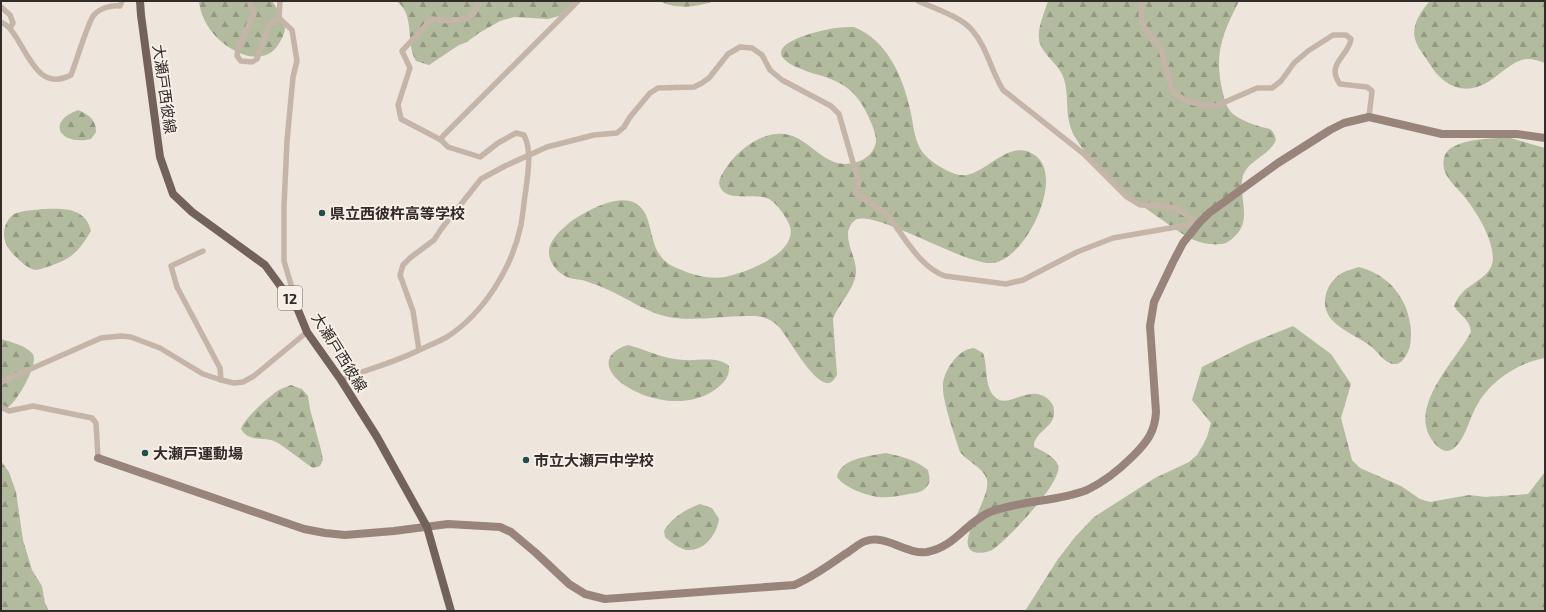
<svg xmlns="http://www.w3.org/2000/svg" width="1546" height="612" viewBox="0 0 1546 612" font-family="'Exo 2','Noto Sans JP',sans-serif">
<defs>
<pattern id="forest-firs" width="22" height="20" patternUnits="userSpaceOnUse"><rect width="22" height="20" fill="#b3bb9e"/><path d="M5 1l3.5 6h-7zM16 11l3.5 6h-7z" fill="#929881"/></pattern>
</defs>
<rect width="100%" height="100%" fill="#eee5dc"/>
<g fill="url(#forest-firs)">
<path d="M 199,1 L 272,1 C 277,9 285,18 285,28 C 285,33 281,41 278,45 C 261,70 226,50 212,32 C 205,23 200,12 199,1 Z"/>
<path d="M 396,1 L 576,1 L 559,16 L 548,19 L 514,17 L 500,21 L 479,33 L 467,42 L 459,45 L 429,65 L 416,61 C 405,43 416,14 396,1 Z"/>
<path d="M 660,1 L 714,1 C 698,7 675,10 660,1 Z"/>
<path d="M 1048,1 L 1239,1 C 1223,33 1214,52 1222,89 C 1224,98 1226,108 1233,114 C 1241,120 1252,124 1261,127 C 1264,128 1268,128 1270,129 C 1274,132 1275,136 1276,140 C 1268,158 1245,160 1242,180 C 1240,200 1251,220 1236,235 C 1233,238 1230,241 1226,243 C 1216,246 1203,244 1194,240 C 1185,236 1176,230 1168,224 C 1143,207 1118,189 1097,167 C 1089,158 1080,146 1074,135 C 1063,115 1071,94 1062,74 C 1056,62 1040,52 1039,39 C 1037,29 1045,11 1048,1 Z"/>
<path d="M 1430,1 L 1545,1 L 1545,63 C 1539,61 1534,59 1527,59 C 1513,60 1500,75 1488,82 C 1463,97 1442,85 1429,63 C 1425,56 1419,50 1416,42 C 1410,27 1420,12 1430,1 Z"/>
<path d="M 854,27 C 887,40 903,77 910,109 C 915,130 913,148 933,162 C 941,168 956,177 967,175 C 990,170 1012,137 1036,156 C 1065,178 1025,261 992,263 C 963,265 870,206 854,221 C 839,235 857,256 856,272 C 855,289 839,303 833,319 L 837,375 C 835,378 833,382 829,383 C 814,386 788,337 779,327 C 771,319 763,316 752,316 C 727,315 701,321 675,318 C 649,315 628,298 604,288 C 597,285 589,282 582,280 C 576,279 570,279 565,276 C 556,271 549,262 549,252 C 549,239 564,227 573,220 C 592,208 632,185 646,215 C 652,229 652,248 663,259 C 668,265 677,268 684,271 C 696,276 711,279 725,277 C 746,273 804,251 788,222 C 784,214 777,204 769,199 C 756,192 727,203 720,187 C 716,179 727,167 731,161 C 748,142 774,125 799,139 C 811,146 821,157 834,162 C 850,168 874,160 876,141 C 876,133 872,125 869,118 C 861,99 849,85 828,78 C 821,75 813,74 806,71 C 799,68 790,65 785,60 C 765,42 826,29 836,28 C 842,27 848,27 854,27 Z"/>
<path d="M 78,110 C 89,115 96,119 96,132 L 91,139 C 62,146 44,123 78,110 Z"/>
<path d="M 1507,137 L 1545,148 L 1545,358 C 1516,363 1486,384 1474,411 C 1469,421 1464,441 1454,448 C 1447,454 1441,450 1436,445 C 1403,410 1456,361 1471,332 C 1470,319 1460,316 1454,306 C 1456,301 1458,297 1462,293 C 1472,282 1493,276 1493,258 C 1492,236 1476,211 1463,195 C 1458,189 1451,183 1447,176 C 1441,166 1442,152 1453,147 C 1469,138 1489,139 1507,137 Z"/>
<path d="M 44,209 C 64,208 86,208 91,231 C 78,253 71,259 47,267 C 43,268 39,270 35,270 C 27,268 20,261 15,256 C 1,243 0,225 14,214 C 23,210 35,210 44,209 Z"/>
<path d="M 1359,267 C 1390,275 1409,300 1411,331 C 1411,340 1411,349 1405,357 C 1403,360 1400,364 1396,364 C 1385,365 1378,351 1369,345 C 1359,338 1342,330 1334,322 C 1318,307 1325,283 1342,273 C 1347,270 1354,269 1359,267 Z"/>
<path d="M 1293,326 L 1331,354 L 1351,384 L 1341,418 L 1352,460 L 1360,468 L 1401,486 L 1420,499 L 1430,502 L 1469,495 L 1486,497 L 1528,494 L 1545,472 L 1545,611 L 1025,611 L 1058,559 L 1075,537 L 1094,517 L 1155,478 L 1189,462 L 1197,455 L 1203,445 L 1207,437 L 1211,423 L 1192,400 L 1202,367 L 1248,344 Z"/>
<path d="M 1,339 C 11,342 24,345 32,353 C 40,361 21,393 15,400 C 11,405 7,409 1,412 Z"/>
<path d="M 628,345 C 647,350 663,359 684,360 C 699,361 718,356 729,366 C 730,378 722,385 713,391 C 662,425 568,364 628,345 Z"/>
<path d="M 974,348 L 983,353 C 988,366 984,387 995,397 C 1008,410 1027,384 1047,398 C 1051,402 1054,405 1054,411 C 1056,427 1033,432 1034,447 C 1043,451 1054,456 1058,465 C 1064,481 1006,541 992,550 C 988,552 980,554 974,552 C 953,544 991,500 987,480 C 984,468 968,462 960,452 C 955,436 941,398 943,383 C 944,375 949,366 954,360 C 960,353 965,349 974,348 Z"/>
<path d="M 291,385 L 302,389 L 308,396 L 310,409 L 321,450 L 323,460 L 320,466 L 313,468 C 301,460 289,450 278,443 C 265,435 250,444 241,429 C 244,419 269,396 279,390 C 282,388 287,387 291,385 Z"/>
<path d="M 886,453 C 903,457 914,459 928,470 C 929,475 931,481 928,485 C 924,492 916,493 909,494 C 899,496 888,498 878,497 C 865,495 845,488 837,477 C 840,458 871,456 886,453 Z"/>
<path d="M 1,461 L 9,472 L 16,492 L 23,540 L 32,570 L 42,586 L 45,603 L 49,611 L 1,611 Z"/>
<path d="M 700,504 L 712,508 L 719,519 C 717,533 706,550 689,550 C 680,550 671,542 665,537 L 664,531 C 671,518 686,509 700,504 Z"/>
</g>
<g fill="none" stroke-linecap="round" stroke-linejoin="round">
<g stroke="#c5b5a9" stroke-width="5.5">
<path d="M 249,1 L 254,14 L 238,48 L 237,56 L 241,61 L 252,62 L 257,59 L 269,25 L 279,18"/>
<path d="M 918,1 C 934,8 961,17 972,30 C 987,47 991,71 1003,90 L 1084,154 L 1127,197 L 1140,205 L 1166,206 L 1177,209 L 1199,223"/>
<path d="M 1143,1 L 1141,9 L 1142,23 L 1146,30 L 1160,48 L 1163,56 L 1171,87 L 1174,93 L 1187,101 L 1202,105 L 1216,106 L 1257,88 L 1272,88 L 1281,81 L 1294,63 L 1308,51 L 1333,35 L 1346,35 L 1351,39 C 1349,56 1325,64 1340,84 L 1367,87 L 1372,91 L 1369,117"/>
<path d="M 1,7 L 10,15 L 13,23 L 10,28"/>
<path d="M 279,18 L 292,30 L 297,61 L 293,77 L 287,141 L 284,206 L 284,261 L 297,305"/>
<path d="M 279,18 L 280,1"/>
<path d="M 1,22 C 4,24 9,26 11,30 C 27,49 37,93 71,75 C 76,63 88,21 94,15 C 100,8 111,5 120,6 L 122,1"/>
<path d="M 441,140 L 443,136 L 578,1"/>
<path d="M 203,251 L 171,266 L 177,287 L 220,368 L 221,380"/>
<path d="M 419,350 C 428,346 438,342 447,337 C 484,313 512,268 521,225 C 523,213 524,201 526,189 C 528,171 532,151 524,135 L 516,133 L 498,143 L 480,157 L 448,147 L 441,140 L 401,119 L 398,105 L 410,68 L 402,51 L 432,19 C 443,21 466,22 474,13 C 476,9 478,5 480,1"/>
<path d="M 341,380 C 367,369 394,363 419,350 L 413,311 L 400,275 L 403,265 L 410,258 L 434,240 L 442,228 L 481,179 L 505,166 L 547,147 L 594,135 L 617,133 L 624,127 L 630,117 L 650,93 L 658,88 L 694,87 L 702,83 L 709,78 L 728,54 L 740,47 L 752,48 L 762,55 L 770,70 L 782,80 L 831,106 L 839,114 L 858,180 L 858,187 L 855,193 L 882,211 L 889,217 C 905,238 920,267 945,276 L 1006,284 L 1023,280 L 1077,252 L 1113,238 L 1199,223"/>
<path d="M 1,382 L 101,338 L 121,336 L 131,337 L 160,348 L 203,374 L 221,380 L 234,383 L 243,382 L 254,376 L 307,332"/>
<path d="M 1,407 L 9,411 L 33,406 L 92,418 L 96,423 L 98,458"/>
</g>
<path stroke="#98847b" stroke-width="8" d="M 98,458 L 304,529 L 325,533 L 345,535 L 394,531 L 448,524 L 500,527 L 511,532 L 536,553 L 569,584 L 585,594 L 605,599 L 794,585 C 813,577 829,565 845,554 C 852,550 859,543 866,541 C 886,534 906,555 927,552 C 955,547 966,522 990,512 C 1021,500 1057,502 1087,490 C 1104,482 1120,469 1133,456 C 1147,442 1155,432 1156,412 L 1150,326 L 1154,302 L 1173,262 L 1183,243 L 1199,223 L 1209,213 L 1278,163 L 1330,130 L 1344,123 L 1369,117 L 1442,134 L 1517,134 L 1545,138"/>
<path stroke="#73625b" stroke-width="8" d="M 140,1 L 141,15 L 160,157 L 173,194 L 192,212 L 265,265 L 298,310 L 307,332 L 341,380 L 377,437 L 427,527 L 451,611"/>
</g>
<g fill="#234f4f" stroke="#f7efe8" stroke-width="1.5">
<circle cx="322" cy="213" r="4"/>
<circle cx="145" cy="453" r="4"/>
<circle cx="526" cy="460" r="4"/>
</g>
<g text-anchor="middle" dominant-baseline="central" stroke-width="4" stroke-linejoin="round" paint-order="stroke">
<rect fill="#f7efe8" stroke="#6e6662" stroke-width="1" x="278" y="286" width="24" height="24" rx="3"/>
<g font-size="14" font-weight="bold" fill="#332b28">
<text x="290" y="298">12</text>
</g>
<g font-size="15" fill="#332b28" stroke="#f7efe8">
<text transform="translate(165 89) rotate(82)">大瀬戸西彼線</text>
<text transform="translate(340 352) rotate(58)">大瀬戸西彼線</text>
</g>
<g font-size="15" font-weight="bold" fill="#332b28" stroke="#f7efe8" text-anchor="start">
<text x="330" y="213">県立西彼杵高等学校</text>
<text x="153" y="453">大瀬戸運動場</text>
<text x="534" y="460">市立大瀬戸中学校</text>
</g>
</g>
<rect width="1546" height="612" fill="none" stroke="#332b28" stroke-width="4"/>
</svg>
